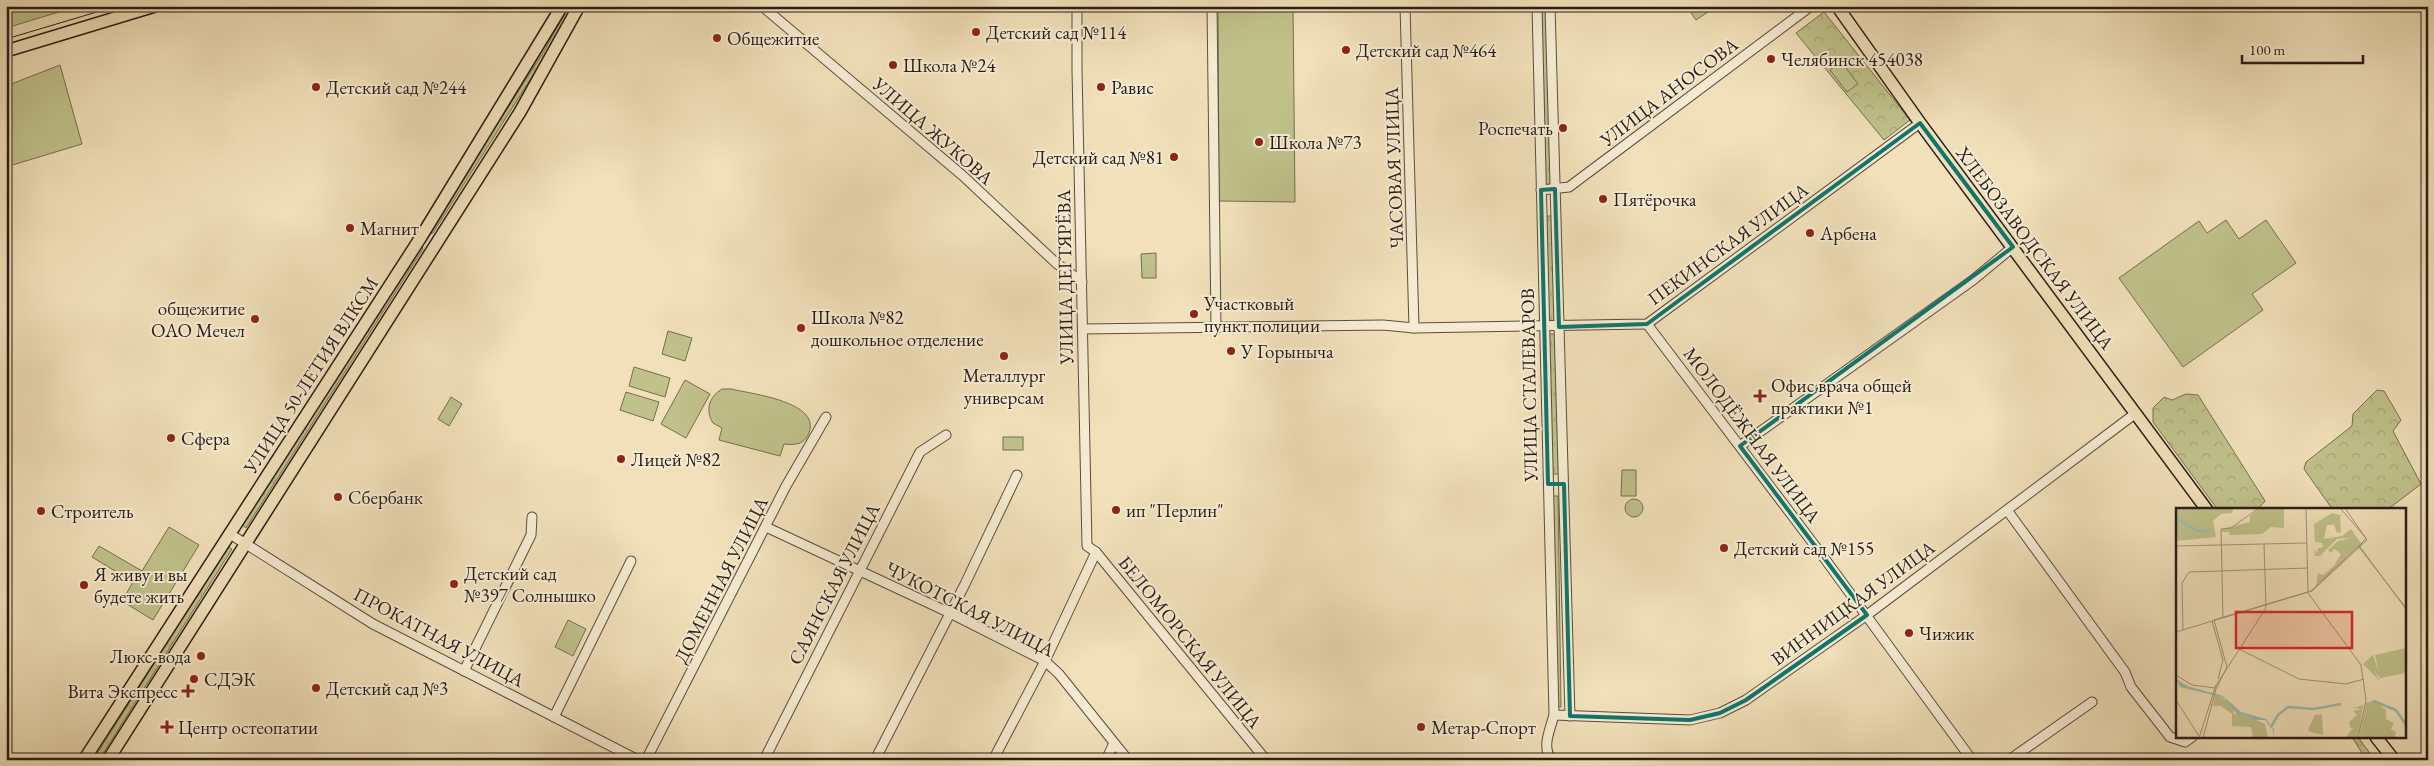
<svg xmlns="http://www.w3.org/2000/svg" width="2434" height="766" viewBox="0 0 2434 766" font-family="'EB Garamond',serif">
<defs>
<pattern id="grass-tufts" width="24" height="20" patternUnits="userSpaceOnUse" patternTransform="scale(1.25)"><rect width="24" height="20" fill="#c0c18b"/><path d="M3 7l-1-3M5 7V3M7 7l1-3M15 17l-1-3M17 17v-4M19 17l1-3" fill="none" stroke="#a5a577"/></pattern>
<pattern id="forest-crowns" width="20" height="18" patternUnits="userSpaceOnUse" patternTransform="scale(1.25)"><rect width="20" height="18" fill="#c0c18b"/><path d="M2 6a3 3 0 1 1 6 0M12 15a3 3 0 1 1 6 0" fill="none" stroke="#a5a577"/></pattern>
</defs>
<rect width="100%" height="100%" fill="#f1e0ba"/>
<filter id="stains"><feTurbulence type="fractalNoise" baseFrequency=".004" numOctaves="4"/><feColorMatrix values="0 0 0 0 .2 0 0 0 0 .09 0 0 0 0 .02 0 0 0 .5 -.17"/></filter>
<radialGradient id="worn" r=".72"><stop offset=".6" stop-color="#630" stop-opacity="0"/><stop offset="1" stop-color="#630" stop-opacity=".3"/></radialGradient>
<g fill="url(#grass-tufts)" stroke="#756e50">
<path d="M 569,6 L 573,6 L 547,53 L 433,233 L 430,234 L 429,231 L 544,51 Z"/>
<path d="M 1540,6 L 1547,6 L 1551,186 L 1542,187 Z"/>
<path d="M 1546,216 L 1554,216 L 1556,316 L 1554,321 L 1548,322 Z"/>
<path d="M 422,246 L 423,249 L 246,528 L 242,525 L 419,247 Z"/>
<path d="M 1547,334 L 1556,334 L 1559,474 L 1550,474 Z"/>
<path d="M 1551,496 L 1558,496 L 1561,707 L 1557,707 Z"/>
<path d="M 228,547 L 232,549 L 99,760 L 93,760 Z"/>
<path d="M 2352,737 L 2358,737 L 2375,760 L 2358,760 L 2362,753 Z"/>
</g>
<g fill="url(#forest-crowns)" stroke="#756e50">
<path d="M 1824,12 L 1910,120 L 1884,140 L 1796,33 Z"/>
<path d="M 2377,390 L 2384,391 L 2401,420 L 2393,431 L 2421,484 L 2387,510 L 2333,510 L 2304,469 L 2306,462 L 2352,426 L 2353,414 Z"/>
<path d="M 2186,394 L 2198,395 L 2265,501 L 2257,510 L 2218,510 L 2153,422 L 2153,408 L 2164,397 L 2172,400 Z"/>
</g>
<g fill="#c0c18b" stroke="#756e50">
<path d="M 6,6 L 79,6 L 6,28 Z"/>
<path d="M 1218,6 L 1293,6 L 1295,202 L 1219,201 Z"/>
<path d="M 1686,6 L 1717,6 L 1696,20 Z"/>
<path d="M 1841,61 L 1858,84 L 1847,92 L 1830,70 Z"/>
<path d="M 60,65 L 82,144 L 6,167 L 6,86 Z"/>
<path d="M 2226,220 L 2239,239 L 2266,220 L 2296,263 L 2252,294 L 2263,310 L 2183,367 L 2119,278 L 2199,221 L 2207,233 Z"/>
<path d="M 1156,253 L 1156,278 L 1142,278 L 1141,254 Z"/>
<path d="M 668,331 L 692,338 L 685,361 L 662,354 Z"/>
<path d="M 634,367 L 670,378 L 665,397 L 629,386 Z"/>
<path d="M 685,380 L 710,394 L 686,438 L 661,424 Z"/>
<path d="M 722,389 L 731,389 C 752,394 824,402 808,435 C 803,445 794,445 784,444 L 780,456 L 719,440 L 722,428 L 713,423 C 705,410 709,397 722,389 Z"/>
<path d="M 626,392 L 659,402 L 653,421 L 620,410 Z"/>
<path d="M 451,397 L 462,404 L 449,426 L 438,419 Z"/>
<rect x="1003" y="437" width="20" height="13"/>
<path d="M 1622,470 L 1636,470 L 1636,496 L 1621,496 Z"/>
<circle cx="1634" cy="508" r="9"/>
<path d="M 169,527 L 199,545 L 153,620 L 122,601 L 133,582 L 92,557 L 99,546 L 142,571 Z"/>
<path d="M 568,620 L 586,629 L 573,656 L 555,647 Z"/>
</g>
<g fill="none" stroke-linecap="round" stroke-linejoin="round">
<defs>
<g id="minor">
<path d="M 762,6 L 962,175 L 1056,263 L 1082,282"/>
<path d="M 1077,6 L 1077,70 L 1087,546 L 1096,552 L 1266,760"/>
<path d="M 1212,6 L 1216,327"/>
<path d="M 1405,6 L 1414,328"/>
<path d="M 1537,6 L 1554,715 C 1550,730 1541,748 1552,760"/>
<path d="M 1550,6 L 1570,716"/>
<path d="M 1541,190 L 1569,187 L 1811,6"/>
<path d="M 1647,324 L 1822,555 L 1972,760"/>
<path d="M 1084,329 L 1383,325 L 1414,328 L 1647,324 L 1920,123"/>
<path d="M 1740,446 L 1973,280 L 2013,247"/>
<path d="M 2007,510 L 2125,672 L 2131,687 L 2170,737 L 2185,742 L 2192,737"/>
<path d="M 766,527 L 950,613 L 1045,661 L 1059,674 L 1128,760"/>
<path d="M 230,534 L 373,624 L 638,760"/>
<path d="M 464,671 L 531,535 L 532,517"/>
<path d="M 1554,715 L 1690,720 L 1720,713 L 1746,700 L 1867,615 L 2136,413"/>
<path d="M 554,717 L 631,561"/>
<path d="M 646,760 L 786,486 L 826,417"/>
<path d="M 764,760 L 920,452 L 946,435"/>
<path d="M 875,760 L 965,584 L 1017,475"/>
<path d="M 993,760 L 1045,661 L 1096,552"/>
<path d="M 1106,760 L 1114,743"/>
<path d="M 2009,760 L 2092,702"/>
</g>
<g id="major">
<path d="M 1837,6 L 1920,123 L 2207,510"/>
<path d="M 6,51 L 155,6"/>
<path d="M 2376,737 L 2394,760"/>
<path d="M 84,760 L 421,237 L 562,6"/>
<path d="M 108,760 L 520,112 L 579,6"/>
</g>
</defs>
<use href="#minor" stroke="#5c4d3f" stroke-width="11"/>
<use href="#major" stroke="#2a1c16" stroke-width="14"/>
<use href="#minor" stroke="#f6ebd2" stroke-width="9"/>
<use href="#major" stroke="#f1e0ba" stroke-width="11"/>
<path stroke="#2a1c16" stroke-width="1" d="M 6,39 L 117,6"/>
</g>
<path fill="none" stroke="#0f766e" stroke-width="4" stroke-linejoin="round" d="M 1920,123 L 2013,247 L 1740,446 L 1867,615 L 1746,700 L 1720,713 L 1690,720 L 1570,716 L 1564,484 L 1548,484 L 1541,190 L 1555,189 L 1559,327 L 1647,324 Z"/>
<g fill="#8f2418" stroke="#f6ebd2" stroke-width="2">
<circle cx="976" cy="32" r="5"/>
<circle cx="717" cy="38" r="5"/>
<circle cx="1346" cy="50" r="5"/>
<circle cx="1771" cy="59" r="5"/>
<circle cx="893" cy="65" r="5"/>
<circle cx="316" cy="87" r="5"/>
<circle cx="1101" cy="87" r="5"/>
<circle cx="1563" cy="128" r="5"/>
<circle cx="1259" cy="142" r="5"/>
<circle cx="1174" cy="157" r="5"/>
<circle cx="1603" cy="199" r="5"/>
<circle cx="350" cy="228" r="5"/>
<circle cx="1810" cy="233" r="5"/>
<circle cx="1194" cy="314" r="5"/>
<circle cx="255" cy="319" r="5"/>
<circle cx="801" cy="328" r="5"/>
<circle cx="1231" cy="351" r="5"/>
<circle cx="1004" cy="356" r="5"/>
<path d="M1757.5 388.5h5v5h5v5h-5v5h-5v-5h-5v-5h5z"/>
<circle cx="171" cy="438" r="5"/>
<circle cx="621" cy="459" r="5"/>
<circle cx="338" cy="497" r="5"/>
<circle cx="1116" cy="510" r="5"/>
<circle cx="41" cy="511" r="5"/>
<circle cx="1724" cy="548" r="5"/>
<circle cx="454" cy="584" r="5"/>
<circle cx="84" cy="585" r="5"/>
<circle cx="1909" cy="633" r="5"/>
<circle cx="201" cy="656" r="5"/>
<circle cx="194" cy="679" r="5"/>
<circle cx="316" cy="688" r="5"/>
<path d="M185.5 683.5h5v5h5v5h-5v5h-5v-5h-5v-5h5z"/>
<path d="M164.5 719.5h5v5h5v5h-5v5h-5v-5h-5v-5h5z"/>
<circle cx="1421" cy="727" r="5"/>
</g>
<g text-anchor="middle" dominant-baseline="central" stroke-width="4" stroke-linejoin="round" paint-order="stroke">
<g font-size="19" fill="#2a1c16" stroke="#f6ebd2" text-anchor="start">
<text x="986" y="32">Детский сад №114</text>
<text x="727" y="38">Общежитие</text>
<text x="1356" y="50">Детский сад №464</text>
<text x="1781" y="59">Челябинск 454038</text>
<text x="903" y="65">Школа №24</text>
<text x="326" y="87">Детский сад №244</text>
<text x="1111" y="87">Равис</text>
<text x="1553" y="128" text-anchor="end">Роспечать</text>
<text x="1269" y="142">Школа №73</text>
<text x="1164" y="157" text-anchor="end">Детский сад №81</text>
<text x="1613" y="199">Пятёрочка</text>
<text x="360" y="228">Магнит</text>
<text x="1820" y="233">Арбена</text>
<text x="1204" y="303">Участковый<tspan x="1204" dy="22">пункт полиции</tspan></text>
<text x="245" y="308" text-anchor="end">общежитие<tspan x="245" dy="22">ОАО Мечел</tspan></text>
<text x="811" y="317">Школа №82<tspan x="811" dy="22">дошкольное отделение</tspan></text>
<text x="1241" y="351">У Горыныча</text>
<text x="1004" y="375" text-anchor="middle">Металлург<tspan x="1004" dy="22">универсам</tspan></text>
<text x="1771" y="385">Офис врача общей<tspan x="1771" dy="22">практики №1</tspan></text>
<text x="181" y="438">Сфера</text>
<text x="631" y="459">Лицей №82</text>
<text x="348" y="497">Сбербанк</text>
<text x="1126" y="510">ип "Перлин"</text>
<text x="51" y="511">Cтроитель</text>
<text x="1734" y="548">Детский сад №155</text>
<text x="464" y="573">Детский сад<tspan x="464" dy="22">№397 Солнышко</tspan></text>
<text x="94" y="574">Я живу и вы<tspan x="94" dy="22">будете жить</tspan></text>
<text x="1919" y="633">Чижик</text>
<text x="191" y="656" text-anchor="end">Люкс-вода</text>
<text x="204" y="679">СДЭК</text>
<text x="326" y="688">Детский сад №3</text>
<text x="178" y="691" text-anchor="end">Вита Экспресс</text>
<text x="178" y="727">Центр остеопатии</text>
<text x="1431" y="727">Метар-Спорт</text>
</g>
<g font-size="19" fill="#2a1c16" stroke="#f6ebd2">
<text transform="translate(1669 92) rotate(-37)">УЛИЦА АНОСОВА</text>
<text transform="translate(933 131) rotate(41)">УЛИЦА ЖУКОВА</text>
<text transform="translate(1394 168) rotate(-92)">ЧАСОВАЯ УЛИЦА</text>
<text transform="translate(1728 244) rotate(-36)">ПЕКИНСКАЯ УЛИЦА</text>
<text transform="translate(2035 248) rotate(53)">ХЛЕБОЗАВОДСКАЯ УЛИЦА</text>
<text transform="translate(1065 277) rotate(-91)">УЛИЦА ДЕГТЯРЁВА</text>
<text transform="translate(311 375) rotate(-57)">УЛИЦА 50-ЛЕТИЯ ВЛКСМ</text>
<text transform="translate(1529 385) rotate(-91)">УЛИЦА СТАЛЕВАРОВ</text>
<text transform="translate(1752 435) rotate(53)">МОЛОДЁЖНАЯ УЛИЦА</text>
<text transform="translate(721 580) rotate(-63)">ДОМЕННАЯ УЛИЦА</text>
<text transform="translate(834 584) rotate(-63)">САЯНСКАЯ УЛИЦА</text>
<text transform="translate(1853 603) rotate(-36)">ВИННИЦКАЯ УЛИЦА</text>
<text transform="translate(970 609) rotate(27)">ЧУКОТСКАЯ УЛИЦА</text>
<text transform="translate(439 637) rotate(28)">ПРОКАТНАЯ УЛИЦА</text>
<text transform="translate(1190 642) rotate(51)">БЕЛОМОРСКАЯ УЛИЦА</text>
</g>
</g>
<g transform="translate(2176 508)">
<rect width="230" height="230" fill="#f1e0ba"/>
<path d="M 197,147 L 205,171 L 198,162 L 204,173 L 187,156 ZM 39,187 L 51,192 L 58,202 L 57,205 L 61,207 L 62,204 L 89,216 L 92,230 L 77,230 L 75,219 L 56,218 L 56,206 L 45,198 L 37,198 Z" fill="#c0c18b"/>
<path d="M 84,0 L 108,1 L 108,20 L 95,19 L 86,26 L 54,27 L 53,24 L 46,24 L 46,21 L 74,14 L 74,8 ZM 156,5 L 168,8 L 164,8 L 165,24 L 161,25 L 158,17 L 151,17 L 148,31 L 166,28 L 175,21 L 185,35 L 189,32 L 140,78 L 142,65 L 147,67 L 158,58 L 165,46 L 158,41 L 155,45 L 152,42 L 162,33 L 176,30 L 161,31 L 144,48 L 139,48 L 138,40 L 141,46 L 142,40 L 147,39 L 146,35 L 139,34 L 138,16 ZM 199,192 L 206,195 L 204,198 L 210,202 L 210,211 L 218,215 L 215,221 L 220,224 L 218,230 L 183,230 L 190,195 ZM 187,197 L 182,230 L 169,230 L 177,220 L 174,220 L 173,214 L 181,207 L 177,203 L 185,201 L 177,200 ZM 146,206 L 147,227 L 135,224 L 132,222 L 139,207 Z" fill="#c0c18b"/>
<path d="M 0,0 L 58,0 L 56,5 L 45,6 L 37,13 L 40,29 L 0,33 Z" fill="#c0c18b"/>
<path d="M 230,140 L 230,165 L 204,170 L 199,147 Z" fill="#c0c18b"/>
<path d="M 0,171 L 11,178 L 47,188 L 65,204 L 90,211 L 98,222 L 97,230 L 97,222 L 89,212 L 79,212 L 64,205 L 66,208 L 62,208 L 49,190 L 4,179 Z" fill="#9bbdad"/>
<path fill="none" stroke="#9bbdad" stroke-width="2.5" d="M 0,10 L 21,23 L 34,23M 197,193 L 220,202 L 230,217M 95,219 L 102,207 L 112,199 L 138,201 L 165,196"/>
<path fill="none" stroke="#a19278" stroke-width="1" d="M 130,0 L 132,85 L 185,157 L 190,192 L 182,230M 164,0 L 190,30 L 183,39M 0,38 L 131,35M 183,39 L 230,100M 184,39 L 230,101M 47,110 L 45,21 L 55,20 L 83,0M 36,113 L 47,152 L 42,171M 7,122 L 6,75 L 13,64 L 132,60M 0,124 L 136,83 L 191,32 L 169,0M 63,141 L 123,171 L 170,176 L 188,171M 0,167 L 16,177 L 39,180M 39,179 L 90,100 L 88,36M 0,192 L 23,228M 23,230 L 40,177M 27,230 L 40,181 L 51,159 L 38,112 L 135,83 L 186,35"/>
<path fill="#d62828" fill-opacity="0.15" stroke="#d62828" stroke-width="2.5" d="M 60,104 L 176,104 L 176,140 L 60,140 Z"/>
<rect width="230" height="230" fill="none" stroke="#2a1c16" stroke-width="2.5"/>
</g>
<rect width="2434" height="766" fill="none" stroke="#f1e0ba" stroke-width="25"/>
<rect x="8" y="8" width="2419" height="751" fill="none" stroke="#2a1c16" stroke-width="2.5"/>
<rect x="12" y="12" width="2409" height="741" fill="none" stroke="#2a1c16"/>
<path d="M2242 55v8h121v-8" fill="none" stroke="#2a1c16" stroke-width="2.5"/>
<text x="2249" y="55" font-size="15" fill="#2a1c16" stroke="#f6ebd2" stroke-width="4" paint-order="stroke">100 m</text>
<rect width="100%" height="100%" filter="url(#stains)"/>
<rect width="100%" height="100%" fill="url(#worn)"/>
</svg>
